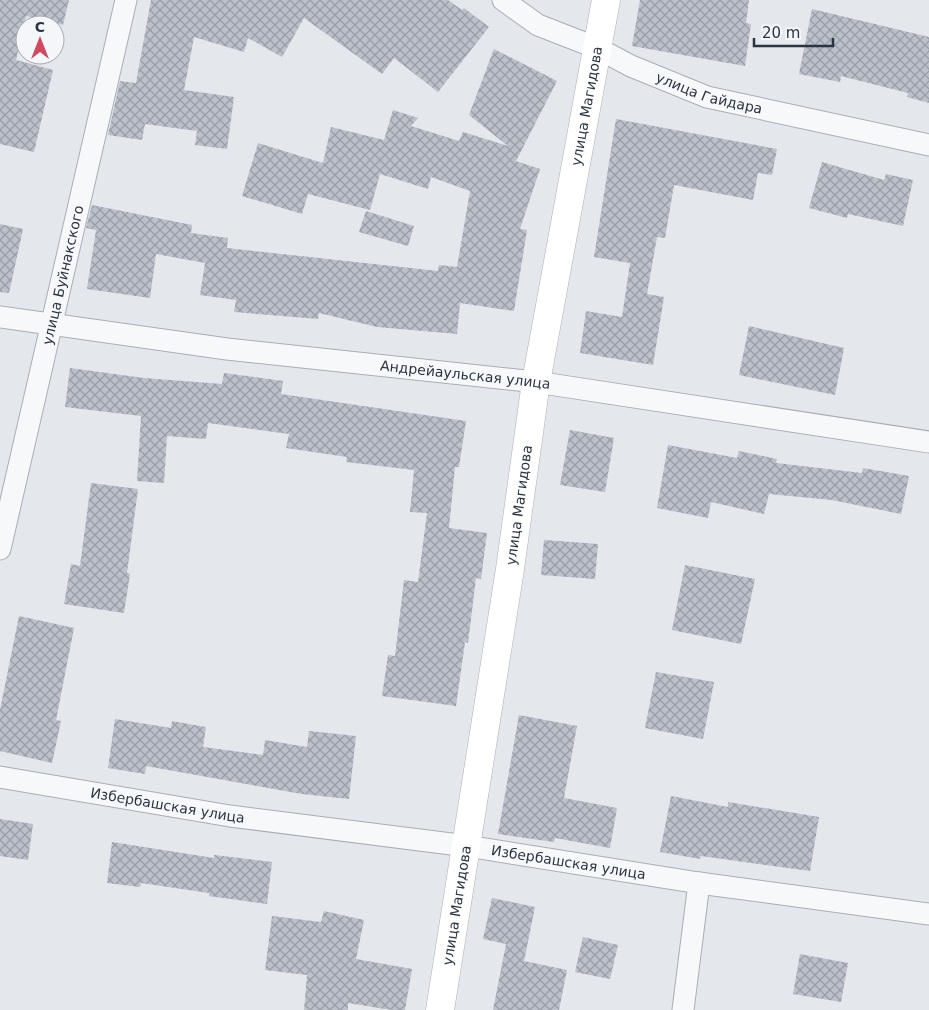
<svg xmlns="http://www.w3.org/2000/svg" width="929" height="1010" viewBox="0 0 929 1010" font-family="'DejaVu Sans',sans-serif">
<defs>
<pattern id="building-cross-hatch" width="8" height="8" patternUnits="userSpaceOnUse" patternTransform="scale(1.25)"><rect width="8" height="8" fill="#bbc0ca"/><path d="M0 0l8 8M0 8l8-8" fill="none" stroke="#989da6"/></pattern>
</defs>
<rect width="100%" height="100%" fill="#e4e7ec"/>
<g fill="url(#building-cross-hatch)">
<path d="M 0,0 L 69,0 L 63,25 L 26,16 L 16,60 L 53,70 L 34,152 L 0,144 Z"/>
<path d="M 151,0 L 448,0 L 462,10 L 464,8 L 489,27 L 438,92 L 394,58 L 382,74 L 304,18 L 282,57 L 248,38 L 244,52 L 194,37 L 184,90 L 234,97 L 227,149 L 195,145 L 197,131 L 145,124 L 142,140 L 108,135 L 120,81 L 136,83 Z"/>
<path d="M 640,0 L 749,0 L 746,23 L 751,24 L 745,66 L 632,46 Z"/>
<path d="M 812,9 L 929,37 L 929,103 L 907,97 L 908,93 L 841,76 L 840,82 L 799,74 Z"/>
<path d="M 494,49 L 557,81 L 516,161 L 540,169 L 520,229 L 527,230 L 514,311 L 460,303 L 457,334 L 377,327 L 319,313 L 318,319 L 234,312 L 236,300 L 200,295 L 205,263 L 156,254 L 150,298 L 87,289 L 96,230 L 86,228 L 92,205 L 192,225 L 191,233 L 228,238 L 227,248 L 438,271 L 439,265 L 457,267 L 470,191 L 431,177 L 428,189 L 380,174 L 370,210 L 308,194 L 302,214 L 242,196 L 258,143 L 323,163 L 331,127 L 384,140 L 393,110 L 418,118 L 411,126 L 459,141 L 463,132 L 508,146 L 469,115 Z"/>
<path d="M 616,119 L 777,149 L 772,175 L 758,173 L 753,200 L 674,185 L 665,238 L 657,237 L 647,294 L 664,297 L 653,365 L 580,353 L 586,311 L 622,317 L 630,263 L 594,257 Z"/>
<path d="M 822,162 L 884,180 L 886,174 L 913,180 L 903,226 L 848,214 L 847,218 L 809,208 Z"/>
<path d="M 366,211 L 414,226 L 408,246 L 359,232 Z"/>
<path d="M 0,224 L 23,229 L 9,293 L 0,292 Z"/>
<path d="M 749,326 L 844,348 L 835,395 L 739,375 Z"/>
<path d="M 70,368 L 144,378 L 222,384 L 224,373 L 283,381 L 281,394 L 466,421 L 459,467 L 455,467 L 449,528 L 487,533 L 481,579 L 476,578 L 468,643 L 465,642 L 456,706 L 382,696 L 388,655 L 395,656 L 404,580 L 418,582 L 427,513 L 410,512 L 414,470 L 346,462 L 347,457 L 286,448 L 289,434 L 208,423 L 206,439 L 167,436 L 164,483 L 137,481 L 141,416 L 65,407 Z"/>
<path d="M 570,430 L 614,438 L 605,492 L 560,485 Z"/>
<path d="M 668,445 L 737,458 L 739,451 L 777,459 L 776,463 L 862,473 L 863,468 L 909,476 L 901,514 L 832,500 L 769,494 L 764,514 L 711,502 L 708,518 L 657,508 Z"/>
<path d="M 91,483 L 138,489 L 127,573 L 130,574 L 124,613 L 64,604 L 71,564 L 80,566 Z"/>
<path d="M 544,540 L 598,544 L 595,579 L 541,575 Z"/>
<path d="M 685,565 L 755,579 L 741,644 L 672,630 Z"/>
<path d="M 19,616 L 74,628 L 56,720 L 61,721 L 52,763 L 0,751 L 0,710 Z"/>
<path d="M 656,672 L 714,682 L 703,739 L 645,728 Z"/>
<path d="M 519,715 L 577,726 L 564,798 L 617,808 L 610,848 L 555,838 L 554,842 L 498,834 Z"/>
<path d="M 115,719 L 171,728 L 172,721 L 206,727 L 203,747 L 263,755 L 265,740 L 307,747 L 309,731 L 356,736 L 349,799 L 302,794 L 146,766 L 145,774 L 108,768 Z"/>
<path d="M 671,796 L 728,807 L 728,802 L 819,817 L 810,871 L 701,856 L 700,859 L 660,852 Z"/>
<path d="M 0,819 L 33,824 L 28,860 L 0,856 Z"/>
<path d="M 112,842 L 214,858 L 214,855 L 272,862 L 267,904 L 209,896 L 209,893 L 141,883 L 140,887 L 107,883 Z"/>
<path d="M 492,898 L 535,907 L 524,961 L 567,970 L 559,1010 L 493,1010 L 506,944 L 483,939 Z"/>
<path d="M 324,911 L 364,920 L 356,959 L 412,969 L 405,1010 L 391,1010 L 348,1003 L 348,1010 L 304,1010 L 307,975 L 265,970 L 272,916 L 321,922 Z"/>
<path d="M 583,937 L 618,945 L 610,979 L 575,972 Z"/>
<path d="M 800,954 L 848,963 L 841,1002 L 793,994 Z"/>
</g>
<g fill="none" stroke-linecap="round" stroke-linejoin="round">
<defs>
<g id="minor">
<path id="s1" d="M 503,0 L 538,25 L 597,48 L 631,66 L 707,97 L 929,145"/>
<path id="s2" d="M 0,317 L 227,349 L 536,382 L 929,442"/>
<path id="s3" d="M 0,549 L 126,0"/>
<path id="s4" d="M 0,777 L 230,816 L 467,846 L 699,883 L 929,914"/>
<path d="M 683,1010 L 699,883"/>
</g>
<g id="secondary">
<path id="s5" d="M 440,1010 L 510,569 L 536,382 L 606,0"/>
</g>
</defs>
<use href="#minor" stroke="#a9aeb7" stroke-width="23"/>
<use href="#secondary" stroke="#a9aeb7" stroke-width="29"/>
<use href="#minor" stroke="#f7f8fa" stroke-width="21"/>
<use href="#secondary" stroke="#fff" stroke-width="28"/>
</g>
<g text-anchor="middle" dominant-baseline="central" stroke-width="4" stroke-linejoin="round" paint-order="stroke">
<g font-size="14" fill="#2b3445" stroke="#f4f6f9">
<text stroke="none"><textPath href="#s1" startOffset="228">улица Гайдара</textPath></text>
<text stroke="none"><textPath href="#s5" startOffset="916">улица Магидова</textPath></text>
<text stroke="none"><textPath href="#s3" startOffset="281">улица Буйнакского</textPath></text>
<text stroke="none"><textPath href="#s2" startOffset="469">Андрейаульская улица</textPath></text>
<text stroke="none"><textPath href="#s5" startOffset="511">улица Магидова</textPath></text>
<text stroke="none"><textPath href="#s4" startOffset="170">Избербашская улица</textPath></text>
<text stroke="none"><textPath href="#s4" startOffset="575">Избербашская улица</textPath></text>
<text stroke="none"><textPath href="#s5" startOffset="106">улица Магидова</textPath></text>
</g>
</g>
<g transform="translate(40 40)"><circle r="24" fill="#f4f6f9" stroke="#a4a8b1"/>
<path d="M0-4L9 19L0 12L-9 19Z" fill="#d1495b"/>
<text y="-8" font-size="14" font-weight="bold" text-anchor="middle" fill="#2b3445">С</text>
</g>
<path d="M754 38v8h79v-8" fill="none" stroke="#2b3445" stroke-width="2.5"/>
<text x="762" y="38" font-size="15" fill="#2b3445" stroke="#f4f6f9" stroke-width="4" paint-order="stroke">20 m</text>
</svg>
